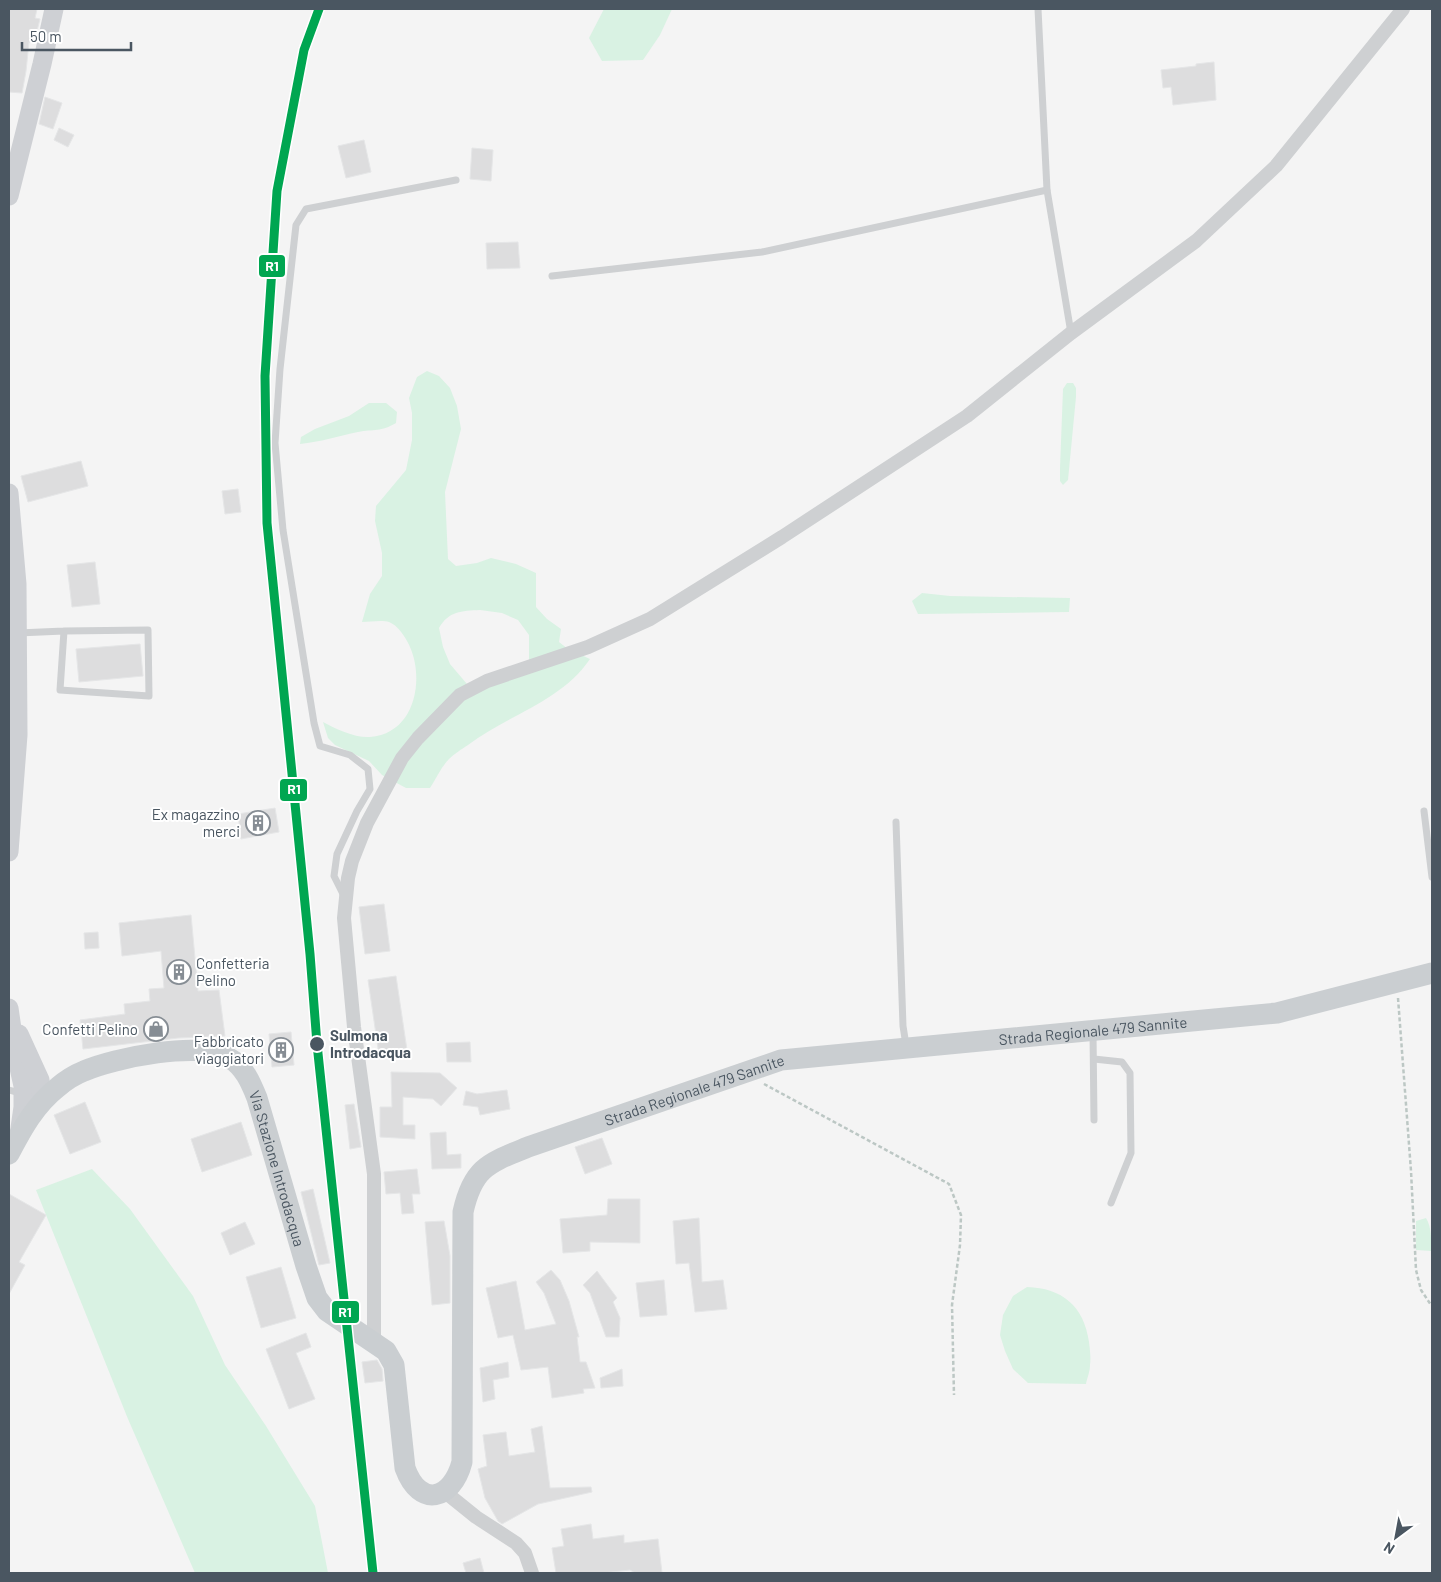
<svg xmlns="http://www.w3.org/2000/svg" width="1441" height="1582" viewBox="0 0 1441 1582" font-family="Barlow,sans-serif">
<rect width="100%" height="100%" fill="#f4f4f4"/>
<g fill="#d9f2e3" fill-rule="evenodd">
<path d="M 604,9 L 672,9 L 660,35 L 643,60 L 602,61 L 589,38 Z"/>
<path d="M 427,371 L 439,376 L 450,388 L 457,406 L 461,429 L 445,492 L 448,559 L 456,566 L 477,563 L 491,558 L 516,564 L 536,573 L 536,607 L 547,619 L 561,629 L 559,642 L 568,649 L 590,659 C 561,702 507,715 468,745 C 462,749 454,754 449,759 C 441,767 436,779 430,788 L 406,788 L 382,775 L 369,761 L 335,745 L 328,738 L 323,722 C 336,729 355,738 370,737 C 417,734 426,674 407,641 C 403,634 397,625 389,622 C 382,620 370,622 362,622 L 370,594 L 382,576 L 382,553 L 375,521 L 376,506 L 406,470 L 412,440 L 412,413 L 409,398 L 417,377 ZM 480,610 L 502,613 L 518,620 L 529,635 L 529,661 L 467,684 L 450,664 L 443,647 L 439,628 C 449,611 461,611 480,610 Z"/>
<path d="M 1067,383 L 1073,383 L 1076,388 L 1076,397 L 1068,480 L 1063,485 L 1060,481 L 1060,468 L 1063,389 Z"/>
<path d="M 369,403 L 386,403 L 397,412 L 396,423 C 381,432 374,429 358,432 C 339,436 320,442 300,444 L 301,437 L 315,429 L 349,416 Z"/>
<path d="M 922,593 L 950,596 L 1070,598 L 1069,612 L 918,614 L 912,601 Z"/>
<path d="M 92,1169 L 130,1209 L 193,1296 L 225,1365 L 266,1426 L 315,1506 L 328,1573 L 195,1573 L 128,1419 L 36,1190 Z"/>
<path d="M 1426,1218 C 1432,1228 1431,1240 1431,1251 L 1416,1250 L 1416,1221 Z"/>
<path d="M 1027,1287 C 1062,1288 1084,1306 1089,1342 C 1090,1350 1091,1358 1090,1365 C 1090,1372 1087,1378 1086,1384 L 1028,1383 L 1013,1369 L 1005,1351 L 1000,1335 L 1003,1315 L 1013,1296 Z"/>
</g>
<g fill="#ddddde" stroke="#e5e6e7">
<path d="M 9,9 L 37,9 L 35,18 L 40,19 L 34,43 L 29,42 L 26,71 L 22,93 L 9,92 Z"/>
<path d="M 1214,62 L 1216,100 L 1173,105 L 1171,87 L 1163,88 L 1161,70 L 1196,66 L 1196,64 Z"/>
<path d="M 45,97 L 62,103 L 53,129 L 39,124 Z"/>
<path d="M 59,128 L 74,135 L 68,147 L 54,140 Z"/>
<path d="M 364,140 L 371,172 L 346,178 L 338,146 Z"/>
<path d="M 472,148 L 493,150 L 491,181 L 470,179 Z"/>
<path d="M 518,242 L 520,268 L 487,269 L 486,243 Z"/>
<path d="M 81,461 L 88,486 L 28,502 L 21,476 Z"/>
<path d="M 238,489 L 241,512 L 225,514 L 222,491 Z"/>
<path d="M 95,562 L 100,604 L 72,607 L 67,565 Z"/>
<path d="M 140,644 L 143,676 L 79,682 L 76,649 Z"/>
<path d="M 275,808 L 279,832 L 241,839 L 238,814 Z"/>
<path d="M 384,904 L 390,951 L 365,954 L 359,907 Z"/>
<path d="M 191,915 L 198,991 L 219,990 L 225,1036 L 178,1038 L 83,1049 L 80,1020 L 125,1014 L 124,1004 L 150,1001 L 149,989 L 164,988 L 161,951 L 122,956 L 119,923 Z"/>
<path d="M 98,932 L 99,948 L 85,949 L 84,933 Z"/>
<path d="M 396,976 L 407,1050 L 379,1055 L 368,980 Z"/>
<path d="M 291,1032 L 294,1065 L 272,1067 L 269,1034 Z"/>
<path d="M 470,1042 L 471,1062 L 447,1062 L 446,1043 Z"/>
<path d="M 391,1072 L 440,1073 L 457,1088 L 441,1106 L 433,1099 L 403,1097 L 403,1125 L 415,1125 L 415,1139 L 380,1137 L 380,1107 L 392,1107 Z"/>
<path d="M 507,1090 L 510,1109 L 480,1115 L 478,1107 L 463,1105 L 466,1091 L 477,1094 Z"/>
<path d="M 85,1102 L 101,1142 L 70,1154 L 54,1115 Z"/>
<path d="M 354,1104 L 361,1147 L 350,1149 L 345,1105 Z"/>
<path d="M 241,1122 L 252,1155 L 202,1172 L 191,1139 Z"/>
<path d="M 446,1132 L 447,1155 L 461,1154 L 461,1168 L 432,1169 L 430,1133 Z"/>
<path d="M 602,1138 L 612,1164 L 585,1174 L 575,1147 Z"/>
<path d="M 417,1169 L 420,1194 L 412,1194 L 414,1213 L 402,1214 L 400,1193 L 386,1194 L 384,1172 Z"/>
<path d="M 313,1189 L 330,1263 L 319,1265 L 301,1192 Z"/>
<path d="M 9,1194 L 46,1215 L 19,1262 L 25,1265 L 9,1294 Z"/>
<path d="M 608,1199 L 640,1199 L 640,1243 L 590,1242 L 590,1251 L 563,1253 L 560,1219 L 607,1215 Z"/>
<path d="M 699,1218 L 702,1282 L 723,1280 L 727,1309 L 695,1312 L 689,1263 L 676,1264 L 673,1221 Z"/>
<path d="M 444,1221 L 450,1256 L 450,1303 L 432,1305 L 425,1222 Z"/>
<path d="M 245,1222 L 255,1244 L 230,1255 L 221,1233 Z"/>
<path d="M 281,1267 L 296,1318 L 261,1328 L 246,1277 Z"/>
<path d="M 551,1270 L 560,1280 L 569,1301 L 579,1337 L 577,1337 L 580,1362 L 586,1362 L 595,1388 L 583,1389 L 584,1393 L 552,1398 L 548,1367 L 521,1370 L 513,1335 L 498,1338 L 486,1288 L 516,1281 L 525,1330 L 556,1324 L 544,1293 L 536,1282 Z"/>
<path d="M 597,1271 L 617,1298 L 613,1302 L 620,1318 L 619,1337 L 606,1337 L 590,1293 L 583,1285 Z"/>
<path d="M 664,1280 L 667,1315 L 640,1317 L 636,1283 Z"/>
<path d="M 306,1333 L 311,1347 L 296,1353 L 315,1399 L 289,1409 L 266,1349 Z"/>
<path d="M 377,1360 L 382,1369 L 383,1381 L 365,1383 L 362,1362 Z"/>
<path d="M 508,1362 L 509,1377 L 493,1380 L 495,1399 L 483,1402 L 480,1368 Z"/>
<path d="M 622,1369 L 623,1386 L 601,1388 L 600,1378 Z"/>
<path d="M 542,1426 L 550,1488 L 591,1487 L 592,1492 L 538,1504 L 502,1524 L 498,1521 L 485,1498 L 478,1469 L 487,1466 L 483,1435 L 506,1432 L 509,1456 L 535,1452 L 531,1429 Z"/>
<path d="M 591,1524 L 593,1539 L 624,1535 L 624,1543 L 658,1539 L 662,1573 L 635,1573 L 630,1570 L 602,1573 L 556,1573 L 552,1548 L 564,1546 L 561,1529 Z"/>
<path d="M 480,1558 L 484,1573 L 466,1573 L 463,1563 Z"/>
</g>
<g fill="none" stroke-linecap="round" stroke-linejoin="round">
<g stroke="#bcc7c4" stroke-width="2.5" stroke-dasharray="4 2.5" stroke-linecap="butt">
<path d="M 1398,998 L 1411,1171 L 1416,1270 L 1421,1290 L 1431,1305"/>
<path d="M 764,1084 L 949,1184 L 961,1215 L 960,1245 L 952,1305 L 954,1395"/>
</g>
<g stroke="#ced0d2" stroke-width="7">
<path d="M 1038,9 L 1047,190 L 1071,333"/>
<path d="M 552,276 L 762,252 L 1047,190"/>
<path d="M 18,633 L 64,631 L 148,630 L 149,696 L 60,690 L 64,631"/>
<path d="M 1424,811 L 1432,877"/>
<path d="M 896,822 L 903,1026 L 906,1045"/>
<path d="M 344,896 L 334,876 L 337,854 L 357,811 L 370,789 L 368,769 L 350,755 L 320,746 L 314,723 L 283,530 L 275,443 L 280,369 L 296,225 L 306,209 L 456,180"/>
<path d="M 1093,1033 L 1094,1120"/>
<path d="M 1094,1059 L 1122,1062 L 1130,1073 L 1131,1153 L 1111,1203"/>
<path d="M 9,1090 L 23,1094"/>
</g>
<g stroke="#ced0d2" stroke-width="14">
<path d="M 374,1342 L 374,1174 L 354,1027 L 344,918 L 348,878 L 352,861 L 367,823 L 402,758 L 418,738 L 460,695 L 487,681 L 588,647 L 650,619 L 782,537 L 967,416 L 1071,333 L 1196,241 L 1276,166 L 1403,9"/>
<path d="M 445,1492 L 476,1517 L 516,1543 L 525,1553 L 532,1573"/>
</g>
<g stroke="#ced0d4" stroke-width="19">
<path d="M 9,196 L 42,64 L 54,9"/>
<path d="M 9,493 L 17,584 L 18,735 L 9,852"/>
<path d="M 9,1008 L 15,1050 L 23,1086 L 23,1107 L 19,1135"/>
<path d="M 19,1034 L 40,1080 L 42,1101"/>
</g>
<path stroke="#caced1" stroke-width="21" id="s1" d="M 9,1154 C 22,1129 35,1105 58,1087 C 65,1081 74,1075 84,1071 C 114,1058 201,1040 229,1058 C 244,1066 251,1083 257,1098 L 306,1266 L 317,1298 L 327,1311 L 386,1351 L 394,1365 L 405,1468 C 420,1509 452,1500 462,1462 L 463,1212 C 473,1167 489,1163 528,1147 L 781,1060 L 1277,1013 L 1432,973"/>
<defs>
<path id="rail-1" d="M 319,9 L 304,50 L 277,191 L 265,376 L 267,523 L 310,954 L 317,1044 L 373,1573"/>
</defs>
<use href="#rail-1" stroke="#fff" stroke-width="12"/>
<use href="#rail-1" stroke="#00a651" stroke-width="9"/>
</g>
<defs>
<symbol id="building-ring" viewBox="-11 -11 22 22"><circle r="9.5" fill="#fff" stroke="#868d94" stroke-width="1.5"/><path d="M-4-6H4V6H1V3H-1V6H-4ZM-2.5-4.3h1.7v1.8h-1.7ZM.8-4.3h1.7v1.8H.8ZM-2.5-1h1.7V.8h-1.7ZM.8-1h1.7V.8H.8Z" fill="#868d94"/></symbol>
<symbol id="shop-ring" viewBox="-11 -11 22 22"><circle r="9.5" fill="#fff" stroke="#868d94" stroke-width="1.5"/><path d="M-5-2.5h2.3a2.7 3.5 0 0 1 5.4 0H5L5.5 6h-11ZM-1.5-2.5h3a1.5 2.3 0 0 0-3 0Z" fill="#868d94"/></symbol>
</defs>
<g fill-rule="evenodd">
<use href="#building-ring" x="244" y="809" width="28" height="28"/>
<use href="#building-ring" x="165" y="958" width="28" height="28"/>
<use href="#shop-ring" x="142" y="1015" width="28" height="28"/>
<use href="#building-ring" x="267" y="1036" width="28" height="28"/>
</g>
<circle fill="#4a5661" stroke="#fff" stroke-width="2" cx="317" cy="1044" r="8"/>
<g text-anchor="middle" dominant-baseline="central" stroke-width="4" stroke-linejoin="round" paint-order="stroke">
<g font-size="15" fill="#4a5661" stroke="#fff" text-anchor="end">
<text x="240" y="814">Ex magazzino<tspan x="240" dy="17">merci</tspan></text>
<text x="196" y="963" text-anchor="start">Confetteria<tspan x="196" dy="17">Pelino</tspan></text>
<text x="138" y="1029">Confetti Pelino</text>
<text x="264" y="1041">Fabbricato<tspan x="264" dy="17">viaggiatori</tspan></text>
</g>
<g font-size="15" fill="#4a5661" stroke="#fff">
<text stroke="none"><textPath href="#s1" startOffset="1746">Strada Regionale 479 Sannite</textPath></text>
<text stroke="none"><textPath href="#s1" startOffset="1341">Strada Regionale 479 Sannite</textPath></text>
<text stroke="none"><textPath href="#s1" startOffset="386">Via Stazione Introdacqua</textPath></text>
</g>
<g font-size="15" font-weight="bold" fill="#4a5661" stroke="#fff" text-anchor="start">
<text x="330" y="1035">Sulmona<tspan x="330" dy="17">Introdacqua</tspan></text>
</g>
</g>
<g stroke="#fff" stroke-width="2">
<rect x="258" y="254" width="28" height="24" rx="5" fill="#00a651"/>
<rect x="279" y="778" width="29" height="24" rx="5" fill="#00a651"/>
<rect x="331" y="1300" width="29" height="24" rx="5" fill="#00a651"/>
</g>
<g font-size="14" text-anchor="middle" font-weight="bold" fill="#fff">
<text x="272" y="271">R1</text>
<text x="294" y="794">R1</text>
<text x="345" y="1317">R1</text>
</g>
<rect width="1441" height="1582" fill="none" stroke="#4a5661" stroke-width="20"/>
<g transform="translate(1396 1537) rotate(212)" stroke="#ffffff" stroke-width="4" paint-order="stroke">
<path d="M0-4L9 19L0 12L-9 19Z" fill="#4a5661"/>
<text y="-8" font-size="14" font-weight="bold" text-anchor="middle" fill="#4a5661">N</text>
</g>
<path d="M22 42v8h109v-8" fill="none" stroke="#4a5661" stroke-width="2.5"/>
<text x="30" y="42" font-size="15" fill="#4a5661" stroke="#ffffff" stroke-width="4" paint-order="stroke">50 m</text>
</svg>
